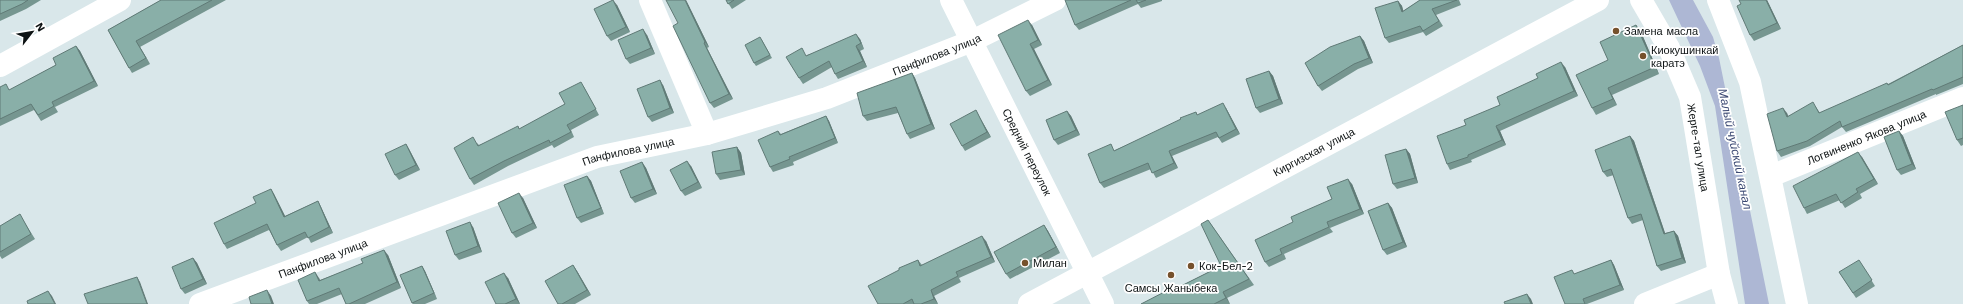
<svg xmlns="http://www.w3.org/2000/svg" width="1963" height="304" viewBox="0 0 1963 304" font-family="'Work Sans',sans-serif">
<rect width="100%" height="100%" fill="#d9e7ea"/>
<path fill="#adb7d4" d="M 1669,0 L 1693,0 L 1713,37 L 1719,58 L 1769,304 L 1745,304 L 1715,106 L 1700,66 Z"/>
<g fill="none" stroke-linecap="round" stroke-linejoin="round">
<g stroke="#fff" stroke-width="22">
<path d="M 650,0 L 707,134"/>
<path id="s1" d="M 951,0 L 1103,304"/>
<path id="s2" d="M 1641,0 L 1669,48 L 1690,97 L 1719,274 L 1727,304"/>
<path d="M 1718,0 L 1750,82 L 1797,304"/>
<path d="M 0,66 L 120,0"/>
<path id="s3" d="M 1771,176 L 1963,98"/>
<path id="s4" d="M 200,304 L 597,157 L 707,134 L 827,98 L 972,41 L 1055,0"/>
<path d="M 1645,304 L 1719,274"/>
</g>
<path stroke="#fff" stroke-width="22" id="s5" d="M 1029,304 L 1598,0"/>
</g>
<g fill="#769690">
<path d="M 0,0 L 41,0 L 26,9 L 0,21 Z"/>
<path d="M 161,0 L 226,0 L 140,47 L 150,64 L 132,73 L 129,68 L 108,30 Z"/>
<path d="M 686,0 L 709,47 L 707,48 L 733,99 L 714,108 L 710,103 Z"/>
<path d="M 726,0 L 746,0 L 732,9 Z"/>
<path d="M 1065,0 L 1162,0 L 1162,1 L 1141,8 L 1138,4 L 1079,30 L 1075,25 Z"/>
<path d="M 1420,0 L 1459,0 L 1461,5 L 1436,15 L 1443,26 L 1426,36 L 1423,32 L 1389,43 L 1385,38 L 1398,1 L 1402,6 L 1403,11 Z"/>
<path d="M 1767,0 L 1781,29 L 1754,41 L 1750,35 Z"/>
<path d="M 617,5 L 630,32 L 611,41 L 607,36 Z"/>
<path d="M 1032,25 L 1042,45 L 1034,49 L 1052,85 L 1030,96 L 1026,91 Z"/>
<path d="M 1636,25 L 1641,32 L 1659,74 L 1612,95 L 1617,105 L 1596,115 L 1592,108 L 1608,60 Z"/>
<path d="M 647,35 L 655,54 L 630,64 L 626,59 Z"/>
<path d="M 1360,36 L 1364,41 L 1373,63 L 1358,69 L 1322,91 L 1318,86 Z"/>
<path d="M 860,39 L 864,49 L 860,51 L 867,67 L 838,79 L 835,74 L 832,67 L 803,84 L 799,78 L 807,55 Z"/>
<path d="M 762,40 L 772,58 L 756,66 L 754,63 Z"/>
<path d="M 1963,45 L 1963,84 L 1936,95 L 1936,94 L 1846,132 L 1842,127 L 1810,146 L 1781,157 L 1777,151 L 1787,113 L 1788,116 L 1816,107 L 1820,113 L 1888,84 Z"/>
<path d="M 76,46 L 80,51 L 98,86 L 55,107 L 58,112 L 41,121 L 34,110 L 0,126 L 0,87 L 10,90 L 56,65 Z"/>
<path d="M 1565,67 L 1578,96 L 1500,131 L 1506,145 L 1471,160 L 1472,162 L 1450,170 L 1447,164 L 1466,125 Z"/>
<path d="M 1269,71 L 1273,76 L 1283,104 L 1260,113 L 1256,108 Z"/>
<path d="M 912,73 L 915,78 L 935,129 L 910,139 L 907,134 L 898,113 L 867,121 L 863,116 Z"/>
<path d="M 663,85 L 674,113 L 652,122 L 648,117 Z"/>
<path d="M 584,87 L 599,115 L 571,130 L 574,137 L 554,148 L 552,145 L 508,166 L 474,185 L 470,179 L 477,143 L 479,145 L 520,129 L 565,104 Z"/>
<path d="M 1963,105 L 1963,145 L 1961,146 L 1957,140 Z"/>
<path d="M 1226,108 L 1240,134 L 1222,143 L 1218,137 L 1172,156 L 1178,168 L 1156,178 L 1151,169 L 1104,188 L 1100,183 L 1115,150 L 1198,115 Z"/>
<path d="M 976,110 L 979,116 L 991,137 L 965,151 L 962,146 Z"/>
<path d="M 1067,111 L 1071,116 L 1080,135 L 1058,145 L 1054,140 Z"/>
<path d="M 826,116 L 829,121 L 838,143 L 793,162 L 794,165 L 773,172 L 770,167 L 778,131 L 781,134 Z"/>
<path d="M 1899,131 L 1903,136 L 1916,169 L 1901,175 L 1897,170 Z"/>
<path d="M 1630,136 L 1634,141 L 1665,233 L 1674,231 L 1678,236 L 1686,263 L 1661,271 L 1657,266 L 1643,220 L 1632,224 L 1628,218 L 1614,175 L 1607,177 L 1603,172 Z"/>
<path d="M 406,144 L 409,149 L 420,170 L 399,180 L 395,175 Z"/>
<path d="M 737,147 L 741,153 L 745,175 L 720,180 L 716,174 Z"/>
<path d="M 1406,149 L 1410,154 L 1418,183 L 1397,189 L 1393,184 Z"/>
<path d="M 1862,157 L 1878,184 L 1860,194 L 1862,198 L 1845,208 L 1840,200 L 1807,214 L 1804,208 Z"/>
<path d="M 642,162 L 646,168 L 657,194 L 635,203 L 631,198 Z"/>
<path d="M 691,166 L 702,188 L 685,196 L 681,191 Z"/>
<path d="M 587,176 L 591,181 L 604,214 L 581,223 L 577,218 Z"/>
<path d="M 1352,184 L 1364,214 L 1330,228 L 1333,232 L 1284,254 L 1286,259 L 1269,267 L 1265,262 L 1332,199 Z"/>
<path d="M 271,189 L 274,194 L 285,216 L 318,201 L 321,207 L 333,233 L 311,243 L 308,237 L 281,251 L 277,245 L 269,230 L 227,249 L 224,244 L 256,203 Z"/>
<path d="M 523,198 L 537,228 L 516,238 L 512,233 Z"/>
<path d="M 1388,203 L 1392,208 L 1407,247 L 1387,255 L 1383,250 Z"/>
<path d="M 23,220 L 35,239 L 2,259 L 0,256 L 0,226 Z"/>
<path d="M 1208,220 L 1254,285 L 1227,298 L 1230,304 L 1141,304 L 1175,289 L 1221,266 Z"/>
<path d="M 1044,225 L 1048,231 L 1060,253 L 1010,279 L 1006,274 Z"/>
<path d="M 473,227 L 482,252 L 459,260 L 455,255 Z"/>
<path d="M 986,241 L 995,262 L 959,278 L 961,282 L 934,296 L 938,304 L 878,304 L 899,270 L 918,260 L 922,265 Z"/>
<path d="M 388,255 L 401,288 L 365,304 L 346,304 L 342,294 L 317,304 L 309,304 L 307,301 L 319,278 L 320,280 Z"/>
<path d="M 193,258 L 197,263 L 207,284 L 185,294 L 181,289 Z"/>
<path d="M 1611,260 L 1614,265 L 1624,290 L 1587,304 L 1565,304 L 1575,274 Z"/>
<path d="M 573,265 L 577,271 L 591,295 L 575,304 L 558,304 Z"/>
<path d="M 1862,265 L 1875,286 L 1856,298 L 1839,272 Z"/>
<path d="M 422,266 L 425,271 L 437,299 L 425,304 L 413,304 L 412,303 Z"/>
<path d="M 508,278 L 520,304 L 496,304 Z"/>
</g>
<g fill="#607a76">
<path d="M 613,0 L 617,5 L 630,32 L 626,27 Z"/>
<path d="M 685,0 L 686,0 L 709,47 L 705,42 Z"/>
<path d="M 1766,0 L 1767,0 L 1781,29 L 1777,23 Z"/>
<path d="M 1398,1 L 1402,6 L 1405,17 L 1402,12 Z"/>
<path d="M 1028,20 L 1032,25 L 1042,45 L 1038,40 Z"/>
<path d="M 1636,25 L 1641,32 L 1659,74 L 1655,67 Z"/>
<path d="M 643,29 L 647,35 L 655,54 L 651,48 Z"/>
<path d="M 856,34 L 860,39 L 864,49 L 861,43 Z"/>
<path d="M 1360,36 L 1364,41 L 1373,63 L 1369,58 Z"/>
<path d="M 136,41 L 140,47 L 150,64 L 146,58 Z"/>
<path d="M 704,43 L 707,48 L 733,99 L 729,94 Z"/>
<path d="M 1030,44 L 1034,49 L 1052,85 L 1048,80 Z"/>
<path d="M 76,46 L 80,51 L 98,86 L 94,81 Z"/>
<path d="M 856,46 L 860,51 L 867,67 L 863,61 Z"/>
<path d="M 1561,62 L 1565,67 L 1578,96 L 1574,91 Z"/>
<path d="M 1269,71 L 1273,76 L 1283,104 L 1279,99 Z"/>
<path d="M 912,73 L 915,78 L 935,129 L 931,124 Z"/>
<path d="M 660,80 L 663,85 L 674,113 L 670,108 Z"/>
<path d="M 1608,88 L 1612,95 L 1617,105 L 1613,99 Z"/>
<path d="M 1223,103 L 1226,108 L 1240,134 L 1236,129 Z"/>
<path d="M 1783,108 L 1787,113 L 1790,122 L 1787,117 Z"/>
<path d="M 976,110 L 979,116 L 991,137 L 987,132 Z"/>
<path d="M 1067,111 L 1071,116 L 1080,135 L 1076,130 Z"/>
<path d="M 826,116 L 829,121 L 838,143 L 835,138 Z"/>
<path d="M 1496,126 L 1500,131 L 1506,145 L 1502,140 Z"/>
<path d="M 1899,131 L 1903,136 L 1916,169 L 1912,164 Z"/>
<path d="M 1630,136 L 1634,141 L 1667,239 L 1664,234 Z"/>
<path d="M 406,144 L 409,149 L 420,170 L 416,165 Z"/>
<path d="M 737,147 L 741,153 L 745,175 L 741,170 Z"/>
<path d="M 1406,149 L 1410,154 L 1418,183 L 1415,178 Z"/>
<path d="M 1169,151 L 1172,156 L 1178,168 L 1174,163 Z"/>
<path d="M 1858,152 L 1862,157 L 1878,184 L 1874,179 Z"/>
<path d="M 687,161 L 691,166 L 702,188 L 698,182 Z"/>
<path d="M 642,162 L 646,168 L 657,194 L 653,189 Z"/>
<path d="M 587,176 L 591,181 L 604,214 L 601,208 Z"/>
<path d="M 1348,179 L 1352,184 L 1364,214 L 1360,209 Z"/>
<path d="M 271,189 L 274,194 L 288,222 L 284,217 Z"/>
<path d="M 519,193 L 523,198 L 537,228 L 533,223 Z"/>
<path d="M 318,201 L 321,207 L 333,233 L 329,227 Z"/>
<path d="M 1388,203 L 1392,208 L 1407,247 L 1403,242 Z"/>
<path d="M 470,222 L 473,227 L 482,252 L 478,246 Z"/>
<path d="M 1044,225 L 1048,231 L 1060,253 L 1056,247 Z"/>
<path d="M 1674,231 L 1678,236 L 1686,263 L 1682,258 Z"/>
<path d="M 982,236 L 986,241 L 995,262 L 991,257 Z"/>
<path d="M 384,250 L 388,255 L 401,288 L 397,282 Z"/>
<path d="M 193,258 L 197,263 L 207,284 L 203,279 Z"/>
<path d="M 1611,260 L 1614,265 L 1624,290 L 1620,285 Z"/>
<path d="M 573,265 L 577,271 L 591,295 L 587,290 Z"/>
<path d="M 422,266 L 425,271 L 437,299 L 434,293 Z"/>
<path d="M 315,272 L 319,278 L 322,286 L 319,281 Z"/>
<path d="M 504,273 L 508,278 L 520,304 L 516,299 Z"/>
<path d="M 137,277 L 140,282 L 148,304 L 147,304 Z"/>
<path d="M 267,290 L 271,296 L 274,304 L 272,304 Z"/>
<path d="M 931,290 L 938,304 L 934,299 Z"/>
<path d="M 48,291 L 52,296 L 56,304 L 55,304 Z"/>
<path d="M 1223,292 L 1227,298 L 1230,304 L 1226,298 Z"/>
<path d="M 1527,294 L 1531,299 L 1533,304 L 1531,304 Z"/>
</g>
<g fill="#89afa8" stroke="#607a76">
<path d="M 0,0 L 28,0 L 22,4 L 0,14 Z"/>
<path d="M 161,0 L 212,0 L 136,41 L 146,58 L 129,68 L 108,30 Z"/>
<path d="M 613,0 L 626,27 L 607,36 L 594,9 Z"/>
<path d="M 666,0 L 685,0 L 705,42 L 704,43 L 729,94 L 710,103 L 673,26 L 678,23 Z"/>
<path d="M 726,0 L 734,0 L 728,4 Z"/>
<path d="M 1065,0 L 1131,0 L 1075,25 Z"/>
<path d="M 1136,0 L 1146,0 L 1138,3 Z"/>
<path d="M 1420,0 L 1457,0 L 1432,9 L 1439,21 L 1423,31 L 1420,26 L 1385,38 L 1375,8 L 1398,1 L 1402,12 Z"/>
<path d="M 1739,0 L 1766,0 L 1777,23 L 1750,35 L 1737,6 L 1741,4 Z"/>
<path d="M 1028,20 L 1038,40 L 1030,44 L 1048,80 L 1026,91 L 998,35 Z"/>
<path d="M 1636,25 L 1655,67 L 1608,88 L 1613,99 L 1592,108 L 1576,75 L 1608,60 L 1600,42 Z"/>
<path d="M 643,29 L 651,48 L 626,59 L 618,40 Z"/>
<path d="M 856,34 L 861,43 L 856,46 L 863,61 L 835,74 L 829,61 L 799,78 L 786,57 L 802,48 L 806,56 Z"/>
<path d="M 1360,36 L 1369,58 L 1354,64 L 1318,86 L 1305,63 L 1330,47 Z"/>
<path d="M 760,37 L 770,55 L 754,63 L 745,45 Z"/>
<path d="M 1963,45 L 1963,77 L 1933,90 L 1932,89 L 1842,127 L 1840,121 L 1807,141 L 1777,151 L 1767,114 L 1783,108 L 1787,117 L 1813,102 L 1819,113 L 1887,83 L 1888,85 Z"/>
<path d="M 76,46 L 94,81 L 52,102 L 54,106 L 38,115 L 31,104 L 0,119 L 0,87 L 6,84 L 9,90 L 56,65 L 53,58 Z"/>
<path d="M 1561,62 L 1574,91 L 1496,126 L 1502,140 L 1468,155 L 1468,157 L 1447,164 L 1437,136 L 1466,125 L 1464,120 L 1500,105 L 1497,97 L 1538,78 L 1536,74 Z"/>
<path d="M 1269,71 L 1279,99 L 1256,108 L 1246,79 Z"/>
<path d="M 912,73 L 931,124 L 907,134 L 896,107 L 863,116 L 857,93 Z"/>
<path d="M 660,80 L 670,108 L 648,117 L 637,89 Z"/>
<path d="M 581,82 L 596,109 L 567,125 L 571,132 L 550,143 L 549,140 L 504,161 L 470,179 L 454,148 L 473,137 L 478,146 L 518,126 L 519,129 L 565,104 L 559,93 Z"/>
<path d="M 1223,103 L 1236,129 L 1219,138 L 1216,132 L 1169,151 L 1174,163 L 1152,173 L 1148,163 L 1100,183 L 1088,154 L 1111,144 L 1114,151 L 1181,119 L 1180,118 L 1196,112 L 1197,115 Z"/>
<path d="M 1963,105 L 1963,138 L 1957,140 L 1945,112 Z"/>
<path d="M 976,110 L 987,132 L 962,146 L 950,124 Z"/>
<path d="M 1067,111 L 1076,130 L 1054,140 L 1046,120 Z"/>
<path d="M 826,116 L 835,138 L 789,157 L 790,159 L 770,167 L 758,140 L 778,131 L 780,135 Z"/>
<path d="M 1899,131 L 1912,164 L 1897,170 L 1884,137 Z"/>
<path d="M 1630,136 L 1664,234 L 1674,231 L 1682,258 L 1657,266 L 1641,214 L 1628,218 L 1611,169 L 1603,172 L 1595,150 Z"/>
<path d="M 406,144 L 416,165 L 395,175 L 385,154 Z"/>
<path d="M 737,147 L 741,170 L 716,174 L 712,152 Z"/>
<path d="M 1406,149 L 1415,178 L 1393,184 L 1385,155 Z"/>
<path d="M 1858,152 L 1874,179 L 1856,189 L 1858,192 L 1841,203 L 1836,194 L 1804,208 L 1793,186 Z"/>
<path d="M 687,161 L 698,182 L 681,191 L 670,170 Z"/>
<path d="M 642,162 L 653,189 L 631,198 L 620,171 Z"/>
<path d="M 587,176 L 601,208 L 577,218 L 564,185 Z"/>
<path d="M 1348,179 L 1360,209 L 1327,222 L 1329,227 L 1280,249 L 1282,254 L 1265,262 L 1255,240 L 1293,222 L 1291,217 L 1332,199 L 1327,187 Z"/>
<path d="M 271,189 L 284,217 L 318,201 L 329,227 L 308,238 L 305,232 L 277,245 L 267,224 L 224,244 L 214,223 L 256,203 L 253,197 Z"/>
<path d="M 519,193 L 533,223 L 512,233 L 498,203 Z"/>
<path d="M 1388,203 L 1403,242 L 1383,250 L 1368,211 Z"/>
<path d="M 20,214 L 31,234 L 0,252 L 0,226 Z"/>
<path d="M 1208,220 L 1249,279 L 1223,292 L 1226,298 L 1214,304 L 1141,304 L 1174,287 L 1175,289 L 1221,266 L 1201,224 Z"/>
<path d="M 470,222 L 478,246 L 455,255 L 446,231 Z"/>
<path d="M 1044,225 L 1056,247 L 1006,274 L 994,252 Z"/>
<path d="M 982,236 L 991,257 L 956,272 L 958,276 L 931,290 L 934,299 L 921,304 L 914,304 L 912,299 L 903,304 L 878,304 L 868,286 L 899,270 L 899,268 L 918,260 L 920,266 Z"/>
<path d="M 384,250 L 397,282 L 349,304 L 346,304 L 339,288 L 307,301 L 298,280 L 315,272 L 319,281 L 363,263 L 361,259 Z"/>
<path d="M 193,258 L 203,279 L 181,289 L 172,267 Z"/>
<path d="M 1611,260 L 1620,285 L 1583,299 L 1585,304 L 1565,304 L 1554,277 L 1572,270 L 1574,274 Z"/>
<path d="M 1859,260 L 1872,280 L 1853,293 L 1839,272 Z"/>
<path d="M 573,265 L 587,290 L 562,304 L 558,304 L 545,281 Z"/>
<path d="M 422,266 L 434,293 L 412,303 L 400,275 Z"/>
<path d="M 504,273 L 516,299 L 505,304 L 496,304 L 485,282 Z"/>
<path d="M 137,277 L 147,304 L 88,304 L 84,294 Z"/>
<path d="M 267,290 L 272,304 L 251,304 L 249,297 Z"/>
<path d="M 48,291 L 55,304 L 28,304 L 27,301 Z"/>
<path d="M 1527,294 L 1531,304 L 1505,304 L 1504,302 Z"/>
</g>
<g fill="#76512c" stroke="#fff" stroke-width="1.5">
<circle cx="1616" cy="31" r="4"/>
<circle cx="1643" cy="56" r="4"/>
<circle cx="1025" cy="263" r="4"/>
<circle cx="1191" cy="266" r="4"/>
<circle cx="1171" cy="275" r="4"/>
</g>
<g text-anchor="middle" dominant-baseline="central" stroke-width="3.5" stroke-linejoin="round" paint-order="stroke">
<g font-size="11" fill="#0e1314" stroke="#fff" text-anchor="start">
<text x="1624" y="31">Замена масла</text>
<text x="1651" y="50">Киокушинкай<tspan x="1651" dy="13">каратэ</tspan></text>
<text x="1033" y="263">Милан</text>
<text x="1199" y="266">Кок-Бел-2</text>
<text x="1171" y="288" text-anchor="middle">Самсы Жаныбека</text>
</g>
<g font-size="11" fill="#0e1314" stroke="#fff">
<text stroke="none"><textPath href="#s4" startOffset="779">Панфилова улица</textPath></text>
<text stroke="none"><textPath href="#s3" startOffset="103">Логвиненко Якова улица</textPath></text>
<text stroke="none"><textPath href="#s2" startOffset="160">Жерге-тал улица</textPath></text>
<text stroke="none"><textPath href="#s4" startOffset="455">Панфилова улица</textPath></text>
<text stroke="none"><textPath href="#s1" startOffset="170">Средний переулок</textPath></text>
<text stroke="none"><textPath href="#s5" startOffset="323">Киргизская улица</textPath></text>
<text stroke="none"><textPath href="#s4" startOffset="131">Панфилова улица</textPath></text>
</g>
<g font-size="12" font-style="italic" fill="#3d4a74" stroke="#fff">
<text transform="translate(1735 149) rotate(78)">Малый чуйский канал</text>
</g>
</g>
<g transform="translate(32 32) rotate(59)" stroke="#ffffff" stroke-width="3" paint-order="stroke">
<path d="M0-3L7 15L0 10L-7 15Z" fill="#0e1314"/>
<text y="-6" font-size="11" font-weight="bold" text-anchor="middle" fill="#0e1314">N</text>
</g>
</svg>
